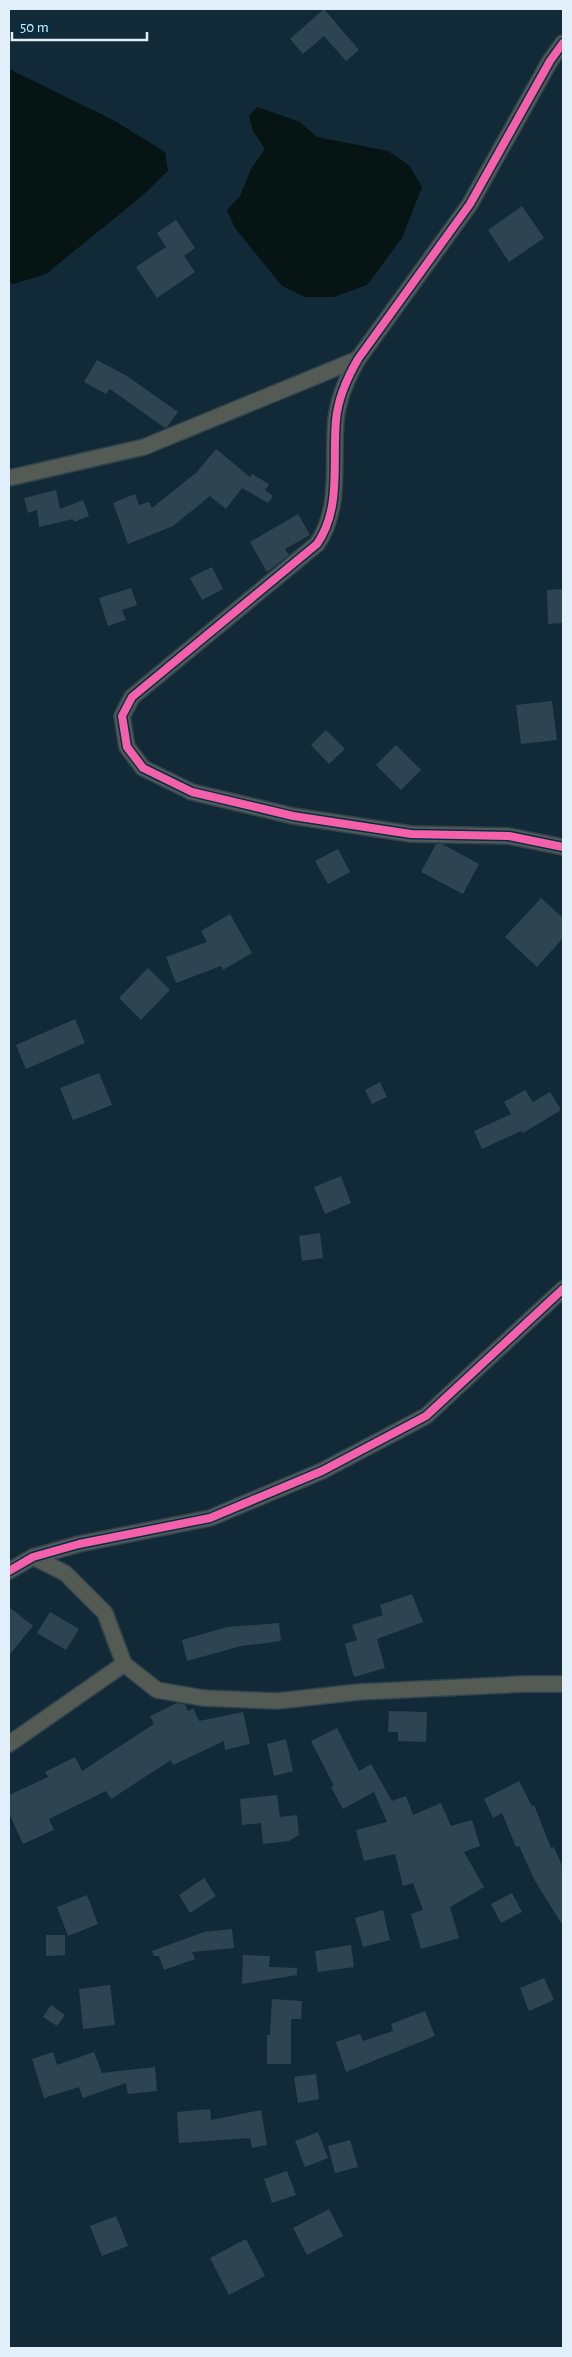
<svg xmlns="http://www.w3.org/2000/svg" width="572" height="2357" viewBox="0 0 572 2357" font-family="'Alegreya Sans',sans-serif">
<rect width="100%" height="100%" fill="#122a37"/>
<g fill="#061413">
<path d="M 9,69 L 115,121 L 165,152 L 168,171 L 142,196 L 46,274 L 13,284 L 9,281 Z"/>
<path d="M 257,107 L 300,122 L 317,137 L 388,151 L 409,165 L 422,187 L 402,238 L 367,285 L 334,297 L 305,297 L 282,286 L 235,228 L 227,210 L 240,196 L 251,169 L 265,149 L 253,131 L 249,116 Z"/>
</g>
<g fill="#2e4551">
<path d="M 324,9 L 359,50 L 346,61 L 324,36 L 303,54 L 290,39 Z"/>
<path d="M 522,206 L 544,238 L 509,262 L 488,230 Z"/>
<path d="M 176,220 L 195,248 L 184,256 L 195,272 L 157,298 L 136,267 L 166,247 L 157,233 Z"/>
<path d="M 97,360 L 127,376 L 178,412 L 167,427 L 165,428 L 110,389 L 106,394 L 84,382 Z"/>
<path d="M 216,449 L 250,477 L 252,474 L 269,484 L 265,490 L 273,496 L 268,503 L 242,488 L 226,509 L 210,496 L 173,526 L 128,544 L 113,503 L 135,494 L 139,505 L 149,502 L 152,508 L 197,472 Z"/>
<path d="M 56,490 L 60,509 L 83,500 L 89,516 L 74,522 L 73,519 L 39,527 L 37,510 L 28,513 L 24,498 Z"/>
<path d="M 298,514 L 310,535 L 285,549 L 289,555 L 267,572 L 250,542 Z"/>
<path d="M 212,567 L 223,589 L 202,600 L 190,578 Z"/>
<path d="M 131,588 L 137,605 L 122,610 L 126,620 L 108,626 L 99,598 Z"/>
<path d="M 563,589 L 563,623 L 548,624 L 547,590 Z"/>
<path d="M 552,701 L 557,740 L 521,744 L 516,705 Z"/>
<path d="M 326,730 L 345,749 L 329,764 L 311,745 Z"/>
<path d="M 396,745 L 421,770 L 401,790 L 376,765 Z"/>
<path d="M 436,844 L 442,844 L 479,864 L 463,894 L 421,872 Z"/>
<path d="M 338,849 L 350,872 L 328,884 L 315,861 Z"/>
<path d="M 541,898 L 563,918 L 563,938 L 537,967 L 505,937 Z"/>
<path d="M 230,914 L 252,953 L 223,970 L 221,966 L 176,983 L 166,957 L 207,942 L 201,931 Z"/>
<path d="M 148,968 L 170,990 L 141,1020 L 119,998 Z"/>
<path d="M 75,1019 L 85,1043 L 26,1069 L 16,1045 Z"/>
<path d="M 99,1073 L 112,1105 L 73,1120 L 60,1088 Z"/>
<path d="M 380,1082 L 387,1097 L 372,1104 L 365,1090 Z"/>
<path d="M 525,1090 L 533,1102 L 550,1092 L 561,1110 L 523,1133 L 521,1131 L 482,1149 L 474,1131 L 511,1114 L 504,1102 Z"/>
<path d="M 341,1176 L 351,1203 L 325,1214 L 314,1187 Z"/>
<path d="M 320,1233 L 323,1258 L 302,1261 L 299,1236 Z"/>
<path d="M 412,1594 L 423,1622 L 377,1639 L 385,1668 L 354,1677 L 345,1644 L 357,1640 L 352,1625 L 383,1615 L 380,1605 Z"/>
<path d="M 9,1607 L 33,1626 L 9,1655 Z"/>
<path d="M 50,1612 L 79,1629 L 66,1650 L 37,1633 Z"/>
<path d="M 279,1623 L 281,1641 L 241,1646 L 187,1661 L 182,1640 L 227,1627 Z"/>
<path d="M 177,1703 L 185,1704 L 188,1711 L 193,1708 L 199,1721 L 243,1712 L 250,1744 L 225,1750 L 224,1741 L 173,1765 L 171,1760 L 111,1799 L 106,1791 L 49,1819 L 54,1830 L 23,1844 L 9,1813 L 9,1795 L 48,1777 L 45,1772 L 75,1757 L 82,1771 L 154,1724 L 150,1716 Z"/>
<path d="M 389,1711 L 427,1712 L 426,1742 L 398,1741 L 398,1732 L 388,1732 Z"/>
<path d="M 337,1728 L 359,1771 L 371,1764 L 392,1801 L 406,1796 L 413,1815 L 441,1803 L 451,1826 L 472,1820 L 480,1846 L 464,1852 L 484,1887 L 450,1907 L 459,1938 L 421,1949 L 411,1914 L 423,1910 L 413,1883 L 403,1886 L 395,1854 L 364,1861 L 356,1830 L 387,1822 L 374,1792 L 343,1809 L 331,1787 L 334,1786 L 311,1741 Z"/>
<path d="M 286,1739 L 293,1771 L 274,1776 L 267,1744 Z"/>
<path d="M 519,1781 L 532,1806 L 534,1805 L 551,1848 L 554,1847 L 563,1868 L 563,1926 L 535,1881 L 519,1846 L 516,1847 L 502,1813 L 493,1818 L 484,1799 Z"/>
<path d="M 277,1795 L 280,1817 L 297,1815 L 299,1835 L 289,1841 L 263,1844 L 261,1823 L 242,1825 L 240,1799 Z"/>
<path d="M 204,1878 L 216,1896 L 190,1913 L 179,1895 Z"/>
<path d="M 512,1893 L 522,1912 L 501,1923 L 491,1904 Z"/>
<path d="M 87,1895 L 98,1924 L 68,1936 L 57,1907 Z"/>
<path d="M 383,1910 L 390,1940 L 363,1947 L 355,1918 Z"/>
<path d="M 232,1929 L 234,1948 L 192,1952 L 195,1959 L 164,1970 L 159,1956 L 154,1956 L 152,1951 L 204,1932 Z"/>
<path d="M 46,1935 L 65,1935 L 65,1955 L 46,1956 Z"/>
<path d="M 351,1945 L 354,1967 L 318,1972 L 315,1951 Z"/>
<path d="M 243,1955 L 270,1956 L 269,1967 L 297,1968 L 297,1975 L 242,1984 Z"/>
<path d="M 544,1978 L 554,2000 L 529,2011 L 520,1988 Z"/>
<path d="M 110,1985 L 115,2025 L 83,2029 L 79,1989 Z"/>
<path d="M 272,1999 L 302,2001 L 301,2019 L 291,2019 L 291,2064 L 267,2064 L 267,2035 L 270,2035 Z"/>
<path d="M 51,2005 L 65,2015 L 57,2026 L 43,2017 Z"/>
<path d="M 425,2011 L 435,2036 L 346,2072 L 336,2042 L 360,2034 L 363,2041 L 393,2031 L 391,2024 Z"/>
<path d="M 53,2052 L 57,2065 L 94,2052 L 102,2073 L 155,2067 L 157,2091 L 128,2094 L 126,2083 L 83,2098 L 79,2087 L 44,2098 L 32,2059 Z"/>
<path d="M 316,2074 L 319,2099 L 298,2103 L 294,2077 Z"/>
<path d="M 210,2109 L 211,2120 L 261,2110 L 267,2145 L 252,2148 L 250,2138 L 179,2143 L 177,2112 Z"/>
<path d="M 318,2132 L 328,2158 L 305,2167 L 295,2141 Z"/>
<path d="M 350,2140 L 358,2167 L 335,2173 L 328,2146 Z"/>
<path d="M 287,2171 L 296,2195 L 272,2203 L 264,2179 Z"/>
<path d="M 329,2209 L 343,2236 L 307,2255 L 293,2228 Z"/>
<path d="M 116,2216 L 128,2246 L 102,2256 L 90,2226 Z"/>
<path d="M 246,2239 L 265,2276 L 229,2295 L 210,2258 Z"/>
</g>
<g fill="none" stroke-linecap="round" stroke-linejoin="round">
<defs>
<g id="street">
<path d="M 563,43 L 550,61 L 470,204 L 358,359 C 347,378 338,398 336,420 C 332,461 342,508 317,544 L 132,697 L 122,716 L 127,747 L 143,768 L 192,792 L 293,816 L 411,834 L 509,836 L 563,847"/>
<path d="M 9,478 L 144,447 L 358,359"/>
<path d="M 33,1557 L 65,1573 L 105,1613 L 124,1664"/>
<path d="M 9,1571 L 33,1557 L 79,1544 L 210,1518 L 322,1471 L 426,1416 L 563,1289"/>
<path d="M 9,1744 L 124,1664 L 157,1690 L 203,1698 L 277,1701 L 359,1692 L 525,1684 L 563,1684"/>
</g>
</defs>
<use href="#street" stroke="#32454f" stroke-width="18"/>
<use href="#street" stroke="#545b55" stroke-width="15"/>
<defs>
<g id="cycleway">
<path d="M 563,43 L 550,61 L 470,204 L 358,359 C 347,378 338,398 336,420 C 332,461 342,508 317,544 L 132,697 L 122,716 L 127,747 L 143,768 L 192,792 L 293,816 L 411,834 L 509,836 L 563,847"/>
<path d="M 9,1571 L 33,1557 L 79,1544 L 210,1518 L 322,1471 L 426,1416 L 563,1289"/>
</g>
</defs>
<use href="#cycleway" stroke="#032e46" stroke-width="11"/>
<use href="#cycleway" stroke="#f560ab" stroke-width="8"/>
</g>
<rect width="572" height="2357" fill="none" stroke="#e1effa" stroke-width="20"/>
<path d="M12 32v8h135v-8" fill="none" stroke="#e1effa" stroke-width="2.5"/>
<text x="20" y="32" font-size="15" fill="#e1effa" stroke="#032e46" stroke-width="4" paint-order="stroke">50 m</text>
</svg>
